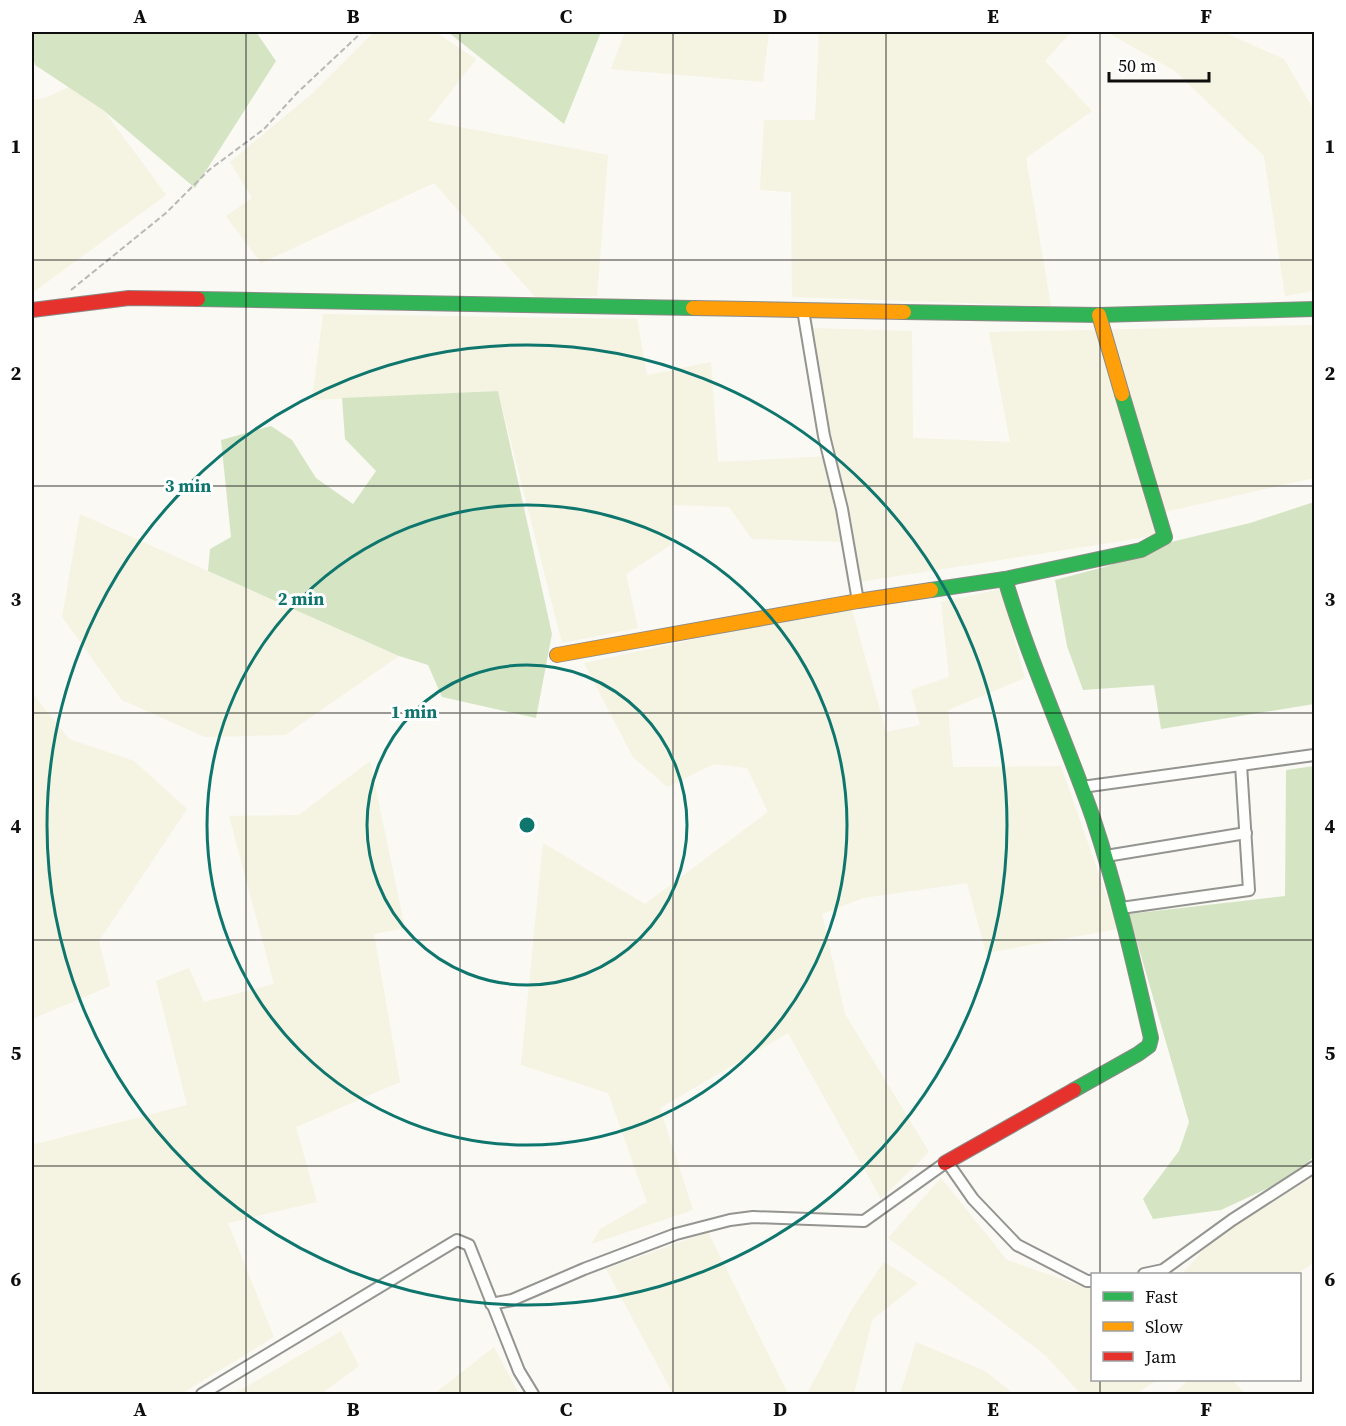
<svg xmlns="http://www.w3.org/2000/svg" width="1346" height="1426" viewBox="0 0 1346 1426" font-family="'Source Serif 4',serif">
<rect width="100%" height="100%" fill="#faf9f3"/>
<g fill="#f5f3e1">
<path d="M 374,32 L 435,32 L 476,59 L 428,121 L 608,155 L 597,296 L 536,298 L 434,183 L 261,263 L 226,216 L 252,198 L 230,162 L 314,92 Z"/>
<path d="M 625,32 L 769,32 L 763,82 L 611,69 Z"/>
<path d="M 819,32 L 1071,32 L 1045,61 L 1092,111 L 1026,158 L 1051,306 L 792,297 L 791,192 L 760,190 L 764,120 L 815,120 Z"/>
<path d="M 1107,32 L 1223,32 L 1284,59 L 1314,110 L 1314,291 L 1285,296 L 1264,156 L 1175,71 Z"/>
<path d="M 82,81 L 166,195 L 32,293 L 32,100 L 45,98 Z"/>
<path d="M 323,314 L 637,319 L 647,375 L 711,362 L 718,462 L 831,456 L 810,328 L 912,331 L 913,438 L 1010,442 L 989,332 L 1314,325 L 1314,478 L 1156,514 L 1160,535 L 853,583 L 845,542 L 752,539 L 729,507 L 673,505 L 671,545 L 626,574 L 638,628 L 562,643 L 498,391 L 312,400 Z"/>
<path d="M 80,514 L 208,571 L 399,656 L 285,735 L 205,737 L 122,700 L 62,617 Z"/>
<path d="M 1001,589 L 1025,678 L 948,710 L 953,767 L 1061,766 L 1118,929 L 986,953 L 967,883 L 863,898 L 822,914 L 845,1014 L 929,1152 L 881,1199 L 788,1033 L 660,1108 L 693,1210 L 591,1244 L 600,1229 L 647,1202 L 608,1093 L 521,1065 L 543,843 L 645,904 L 768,812 L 747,768 L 714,764 L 667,787 L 633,757 L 584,663 L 851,606 L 886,732 L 920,725 L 911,690 L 949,677 L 941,602 Z"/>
<path d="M 32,693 L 69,739 L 134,761 L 187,809 L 99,941 L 110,986 L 32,1019 Z"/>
<path d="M 370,761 L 405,928 L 374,934 L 400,1082 L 296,1127 L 317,1202 L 228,1223 L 274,1337 L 181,1394 L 32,1394 L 32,1145 L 187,1105 L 156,981 L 189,968 L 204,1002 L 274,984 L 229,816 L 299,815 Z"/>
<path d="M 1314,1177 L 1314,1262 L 1297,1274 L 1182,1274 L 1217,1235 Z"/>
<path d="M 941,1178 L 1007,1260 L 1081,1286 L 1092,1288 L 1092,1380 L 1157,1380 L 1136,1394 L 1081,1394 L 1045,1355 L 947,1280 L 888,1238 Z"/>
<path d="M 708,1232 L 788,1394 L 673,1394 L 606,1269 Z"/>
<path d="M 884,1262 L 918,1283 L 872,1320 L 854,1394 L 807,1394 L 852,1309 Z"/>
<path d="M 341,1331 L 359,1366 L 321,1394 L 234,1394 Z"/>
<path d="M 916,1342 L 985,1371 L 1014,1394 L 900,1394 Z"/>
<path d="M 494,1347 L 519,1394 L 434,1394 Z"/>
<path d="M 1189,1380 L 1232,1380 L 1245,1394 L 1173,1394 Z"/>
</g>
<g fill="#d5e5c4">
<path d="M 32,32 L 256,32 L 276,61 L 195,188 L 103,110 L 35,65 L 32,52 Z"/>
<path d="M 448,32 L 601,32 L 564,124 Z"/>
<path d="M 498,391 L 552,634 L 536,718 L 442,697 L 428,665 L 399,656 L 208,571 L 210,549 L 231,537 L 221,440 L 271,426 L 292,440 L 316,478 L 353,504 L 376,471 L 345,439 L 342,398 Z"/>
<path d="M 1314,502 L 1314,704 L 1161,729 L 1154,685 L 1083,690 L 1067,646 L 1055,580 L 1108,566 L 1171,542 L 1250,523 Z"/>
<path d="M 1314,766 L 1314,1156 L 1296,1175 L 1221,1210 L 1153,1219 L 1143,1199 L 1179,1151 L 1189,1122 L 1129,914 L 1285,896 L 1286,770 Z"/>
</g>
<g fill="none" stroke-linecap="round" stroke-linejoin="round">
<defs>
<g id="street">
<path d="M 803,310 L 824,436 L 842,509 L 858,601"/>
<path d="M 1082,787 L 1314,755"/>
<path d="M 1106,856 L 1246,833"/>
<path d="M 1121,908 L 1249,890 L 1241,765"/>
<path d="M 1144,1274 L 1163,1270 L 1232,1220 L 1314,1167"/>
<path d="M 491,1304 L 512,1300 L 584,1269 L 676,1234 L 730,1220 L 753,1217 L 864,1221 L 945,1163 L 950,1166 L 973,1199 L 1017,1245 L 1087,1281 L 1092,1281"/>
<path d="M 202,1394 L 457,1240 L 469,1245 L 519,1371 L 533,1394"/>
</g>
<g id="fast">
<path d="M 198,299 L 693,308"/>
<path d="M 904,312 L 1099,315 L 1314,309"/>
<path d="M 1005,579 C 1029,661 1065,738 1093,818 C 1117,890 1134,964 1151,1038 L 1149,1046 L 1138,1054 L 1074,1090"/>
<path d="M 931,590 L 1005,579 L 1141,550 L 1165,537 L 1122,394"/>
</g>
<g id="slow">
<path d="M 693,308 L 904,312"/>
<path d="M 1099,315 L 1122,394"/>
<path d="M 557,655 L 858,601 L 931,590"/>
</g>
<g id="jam">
<path d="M 32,310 L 129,298 L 198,299"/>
<path d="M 945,1163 L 1074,1090"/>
</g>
</defs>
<use href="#street" stroke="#949491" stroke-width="14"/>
<use href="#fast" stroke="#8b8a88" stroke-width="16"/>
<use href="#slow" stroke="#8b8a88" stroke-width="16"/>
<use href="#jam" stroke="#8b8a88" stroke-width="16"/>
<path stroke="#b8b8b7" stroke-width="2" stroke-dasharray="6 3" stroke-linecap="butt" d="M 71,290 L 166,213 L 209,170 L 264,129 L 297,93 L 362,32"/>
<use href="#street" stroke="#fefefd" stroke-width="10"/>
<use href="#fast" stroke="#30b455" stroke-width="14"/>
<use href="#slow" stroke="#ff9f0a" stroke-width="14"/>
<use href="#jam" stroke="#e5322d" stroke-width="14"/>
</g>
<path fill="none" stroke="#0e0e0e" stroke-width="1.5" stroke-opacity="0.55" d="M 246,32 L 246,1394M 460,32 L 460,1394M 673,32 L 673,1394M 886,32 L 886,1394M 1100,32 L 1100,1274M 32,260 L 1314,260M 32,486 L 1314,486M 32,713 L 1314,713M 32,940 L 1314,940M 32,1166 L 1314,1166M 1100,1380 L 1100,1394"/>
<g fill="none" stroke="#0f766e" stroke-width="3">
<circle cx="527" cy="825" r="160"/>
<circle cx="527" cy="825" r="320"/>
<circle cx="527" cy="825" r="480"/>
</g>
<circle cx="527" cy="825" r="9" fill="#0f766e" stroke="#fff" stroke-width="3"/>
<g font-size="18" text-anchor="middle" font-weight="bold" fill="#0f766e" stroke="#fff" stroke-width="6" stroke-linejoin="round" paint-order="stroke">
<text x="188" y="492">3 min</text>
<text x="301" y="605">2 min</text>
<text x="414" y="718">1 min</text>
</g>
<rect width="1346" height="1426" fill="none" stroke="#ffffff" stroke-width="66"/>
<rect x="1091" y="1273" width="210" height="108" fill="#ffffff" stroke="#9f9f9f" stroke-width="1.5"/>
<rect x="1103" y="1292" width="30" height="9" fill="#30b455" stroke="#9f9f9f" stroke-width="1.5"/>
<text x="1145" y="1303" font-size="18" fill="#0e0e0e">Fast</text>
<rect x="1103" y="1322" width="30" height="9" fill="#ff9f0a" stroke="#9f9f9f" stroke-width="1.5"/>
<text x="1145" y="1333" font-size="18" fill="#0e0e0e">Slow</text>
<rect x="1103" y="1352" width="30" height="9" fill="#e5322d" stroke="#9f9f9f" stroke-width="1.5"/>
<text x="1145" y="1363" font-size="18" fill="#0e0e0e">Jam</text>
<path d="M1109 72v9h100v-9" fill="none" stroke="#0e0e0e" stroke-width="3"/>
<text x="1118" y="72" font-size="18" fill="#0e0e0e" stroke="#ffffff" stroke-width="4.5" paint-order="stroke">50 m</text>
<rect x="33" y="33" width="1280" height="1360" fill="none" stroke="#0e0e0e" stroke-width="2"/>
<g font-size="20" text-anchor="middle" font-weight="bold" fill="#0e0e0e">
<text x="140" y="23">A</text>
<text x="353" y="23">B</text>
<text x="566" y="23">C</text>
<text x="780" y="23">D</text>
<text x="993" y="23">E</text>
<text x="1206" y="23">F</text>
<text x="16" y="153">1</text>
<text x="1330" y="153">1</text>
<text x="16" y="380">2</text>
<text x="1330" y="380">2</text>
<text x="16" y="606">3</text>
<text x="1330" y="606">3</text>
<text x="16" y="833">4</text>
<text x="1330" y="833">4</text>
<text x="16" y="1060">5</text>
<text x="1330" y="1060">5</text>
<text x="16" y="1286">6</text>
<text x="1330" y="1286">6</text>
<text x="140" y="1416">A</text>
<text x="353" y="1416">B</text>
<text x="566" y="1416">C</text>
<text x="780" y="1416">D</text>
<text x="993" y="1416">E</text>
<text x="1206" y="1416">F</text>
</g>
</svg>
